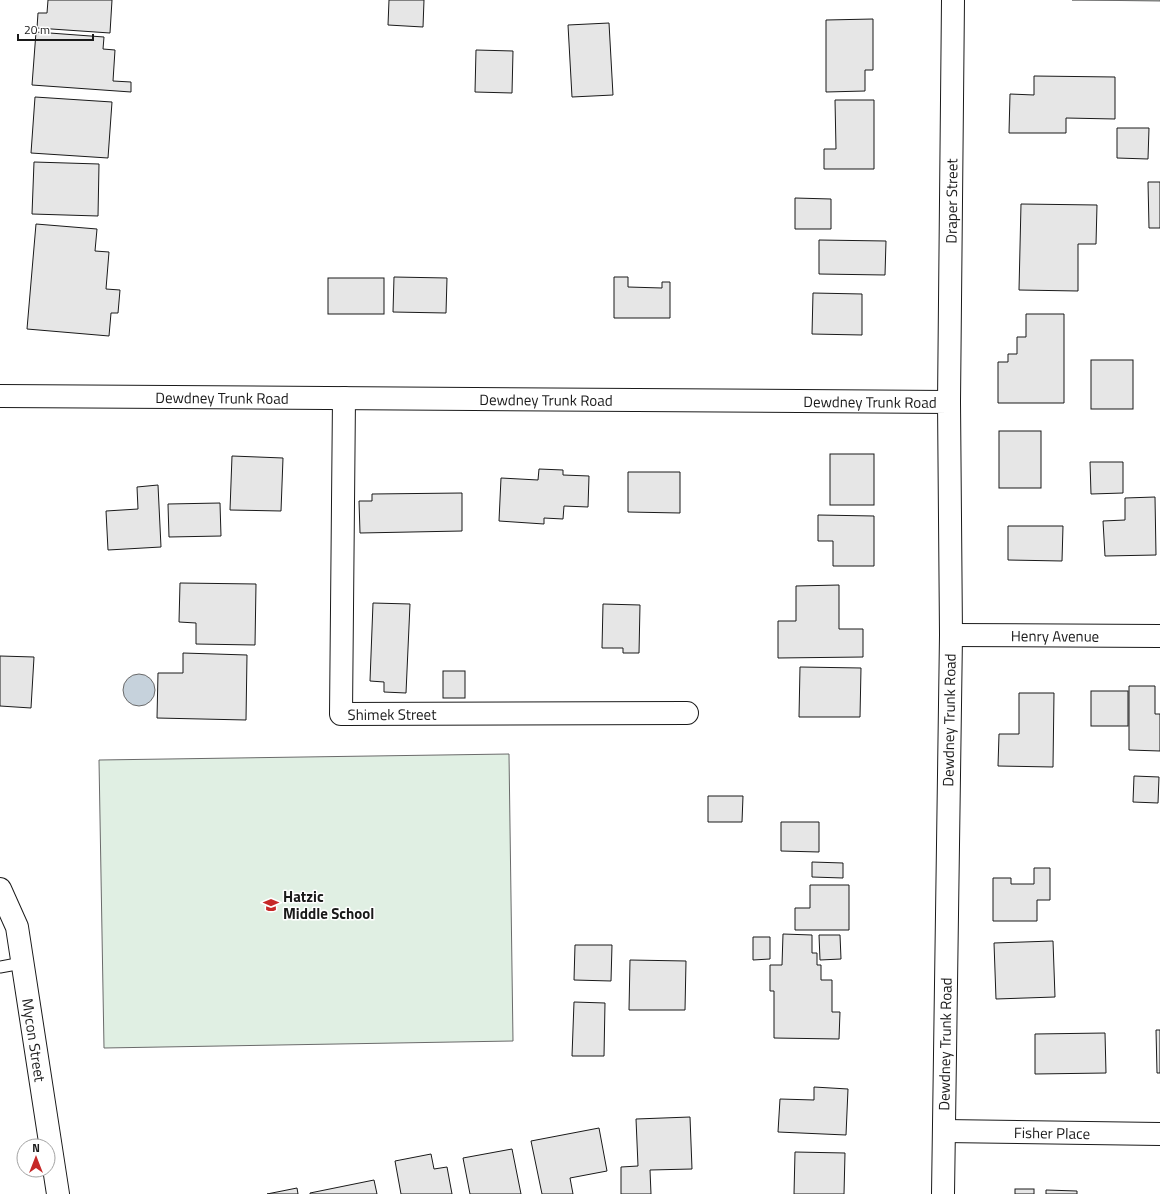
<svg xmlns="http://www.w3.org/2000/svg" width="1160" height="1194" viewBox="0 0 1160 1194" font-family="'Titillium Web',sans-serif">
<rect width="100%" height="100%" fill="#fff"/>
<g fill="#e0efe3" stroke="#6a6a6a">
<path d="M 1072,0 L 1160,0 L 1160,1 L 1080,0 Z"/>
<path d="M 509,754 L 513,1041 L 104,1048 L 99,760 Z"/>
</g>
<circle fill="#c6d2dc" stroke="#6a6a6a" cx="139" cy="690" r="16"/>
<g fill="#e6e6e6" stroke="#1a1a1a">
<path d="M 48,0 L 112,0 L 110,33 L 37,28 L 38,13 L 47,13 Z"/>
<path d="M 389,0 L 424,0 L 423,27 L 388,25 Z"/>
<path d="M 873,19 L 873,70 L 865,70 L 865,91 L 826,92 L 826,20 Z"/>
<path d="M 609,23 L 613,95 L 572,97 L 568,25 Z"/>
<path d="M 36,32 L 104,37 L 103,49 L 115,50 L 113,81 L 131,82 L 131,92 L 32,85 Z"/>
<path d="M 476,50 L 513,51 L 512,93 L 475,92 Z"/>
<path d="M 1034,76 L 1115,77 L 1115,119 L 1066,118 L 1066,133 L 1009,133 L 1010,94 L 1034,95 Z"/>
<path d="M 35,97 L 112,102 L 108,158 L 31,153 Z"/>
<path d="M 835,100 L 874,100 L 874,169 L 824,169 L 824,149 L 836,149 Z"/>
<path d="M 1117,128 L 1149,128 L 1148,159 L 1117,158 Z"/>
<path d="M 34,162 L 99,164 L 98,216 L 32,214 Z"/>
<path d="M 1148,182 L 1160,182 L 1160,228 L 1149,228 Z"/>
<path d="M 795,198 L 831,199 L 831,229 L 795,229 Z"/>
<path d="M 1021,204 L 1097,205 L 1096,244 L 1078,244 L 1078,291 L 1019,290 Z"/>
<path d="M 36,224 L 97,229 L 95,251 L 109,252 L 106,289 L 120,290 L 118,313 L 111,313 L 109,336 L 27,329 Z"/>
<path d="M 819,240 L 886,241 L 885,275 L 819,274 Z"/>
<path d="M 394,277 L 447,278 L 446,313 L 393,312 Z"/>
<path d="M 614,277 L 628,277 L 628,287 L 662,288 L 662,282 L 670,282 L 670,318 L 614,318 Z"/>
<rect x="328" y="278" width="56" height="36"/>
<path d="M 813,293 L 862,294 L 862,335 L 812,334 Z"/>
<path d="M 1026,314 L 1064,314 L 1064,403 L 998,403 L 998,362 L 1008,362 L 1008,354 L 1017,354 L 1017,337 L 1026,337 Z"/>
<rect x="1091" y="360" width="42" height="49"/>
<rect x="999" y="431" width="42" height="57"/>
<rect x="830" y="454" width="44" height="51"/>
<path d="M 232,456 L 283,458 L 281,511 L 230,510 Z"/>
<path d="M 1090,462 L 1123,462 L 1123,493 L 1091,494 Z"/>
<path d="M 539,469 L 563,470 L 563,475 L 589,476 L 588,507 L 564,506 L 563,519 L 544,518 L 544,524 L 499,521 L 501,478 L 538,480 Z"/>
<path d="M 628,472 L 680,472 L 680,513 L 628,512 Z"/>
<path d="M 158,485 L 161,547 L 108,550 L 106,511 L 138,509 L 137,487 Z"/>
<path d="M 462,493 L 462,531 L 360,533 L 359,501 L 372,501 L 372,494 Z"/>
<path d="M 1155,497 L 1156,555 L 1105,556 L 1103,521 L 1125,520 L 1125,498 Z"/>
<path d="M 220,503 L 221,536 L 169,537 L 168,504 Z"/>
<path d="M 818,515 L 874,516 L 874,566 L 833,566 L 833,541 L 818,541 Z"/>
<path d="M 1008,526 L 1063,526 L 1062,561 L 1008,560 Z"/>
<path d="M 180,583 L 256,584 L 255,645 L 196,644 L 196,623 L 179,622 Z"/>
<path d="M 839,585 L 839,629 L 863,629 L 863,657 L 778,658 L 778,621 L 796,621 L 796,586 Z"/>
<path d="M 373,603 L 410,604 L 406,693 L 384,692 L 384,682 L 370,681 Z"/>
<path d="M 603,604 L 640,605 L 639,653 L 623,653 L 623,648 L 602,648 Z"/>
<path d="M 183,653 L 247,655 L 246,720 L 157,718 L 158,673 L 183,673 Z"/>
<path d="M 0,656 L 34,657 L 31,708 L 0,706 Z"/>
<path d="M 800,667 L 861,668 L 860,717 L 799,717 Z"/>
<rect x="443" y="671" width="22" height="27"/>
<path d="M 1129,686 L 1155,686 L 1155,714 L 1160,714 L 1160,751 L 1129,750 Z"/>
<rect x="1091" y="691" width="37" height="35"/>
<path d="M 1019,693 L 1054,693 L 1053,767 L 998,766 L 999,734 L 1019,734 Z"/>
<path d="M 1134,776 L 1159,777 L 1158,803 L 1133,802 Z"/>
<path d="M 708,796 L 743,796 L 742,822 L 708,822 Z"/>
<path d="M 781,822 L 819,822 L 819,852 L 781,851 Z"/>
<path d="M 812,862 L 843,863 L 843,878 L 812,877 Z"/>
<path d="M 1034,868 L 1050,868 L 1050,900 L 1037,900 L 1037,921 L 993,921 L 993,878 L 1011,878 L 1011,884 L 1034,884 Z"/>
<path d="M 810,885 L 849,885 L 849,930 L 795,930 L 795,908 L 810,908 Z"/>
<path d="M 783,934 L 812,935 L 812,953 L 817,953 L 817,965 L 821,965 L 821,980 L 832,980 L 832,1012 L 840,1012 L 839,1039 L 774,1038 L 774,991 L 770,991 L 770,965 L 782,965 Z"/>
<path d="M 819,935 L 840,935 L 841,959 L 820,960 Z"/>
<path d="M 753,937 L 770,937 L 770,959 L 753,960 Z"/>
<path d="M 1053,941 L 1055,997 L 996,999 L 994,943 Z"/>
<path d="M 575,945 L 612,945 L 611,981 L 574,980 Z"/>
<path d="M 630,960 L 686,961 L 685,1010 L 629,1010 Z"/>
<path d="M 574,1002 L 605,1003 L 604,1056 L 572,1056 Z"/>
<path d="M 1156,1030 L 1160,1030 L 1160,1073 L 1157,1073 Z"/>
<path d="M 1105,1033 L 1106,1073 L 1035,1074 L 1035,1034 Z"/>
<path d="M 814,1087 L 848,1089 L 846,1135 L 778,1132 L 780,1099 L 814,1100 Z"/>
<path d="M 690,1117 L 692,1169 L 650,1170 L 651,1194 L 621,1194 L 621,1167 L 638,1166 L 636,1119 Z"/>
<path d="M 599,1128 L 607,1171 L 570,1178 L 573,1194 L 542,1194 L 531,1141 Z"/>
<path d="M 512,1149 L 521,1194 L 470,1194 L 463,1158 Z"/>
<path d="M 795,1152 L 845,1153 L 844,1194 L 794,1194 Z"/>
<path d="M 431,1154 L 434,1169 L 447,1167 L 452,1194 L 401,1194 L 395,1161 Z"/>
<path d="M 374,1180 L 377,1194 L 310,1194 L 310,1193 Z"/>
<path d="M 297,1188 L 298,1194 L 267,1194 Z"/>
<rect x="1015" y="1189" width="19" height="5"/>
<path d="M 1046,1190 L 1077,1191 L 1077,1194 L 1046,1194 Z"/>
</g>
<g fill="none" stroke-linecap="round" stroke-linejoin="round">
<defs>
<path id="lane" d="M 0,967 L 22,963"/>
<g id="street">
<path id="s1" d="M 344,398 L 341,714 L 687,713"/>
<path id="s2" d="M 949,402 L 953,0"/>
<path id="s3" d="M 951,635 L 1160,636"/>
<path id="s4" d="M 0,889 L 17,927 L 58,1194"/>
<path id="s5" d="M 944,1131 L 1160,1134"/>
</g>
<g id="secondary">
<path id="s6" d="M 0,396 L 949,402 L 951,635 L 943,1194"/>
</g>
</defs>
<use href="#lane" stroke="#1a1a1a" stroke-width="13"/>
<use href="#street" stroke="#1a1a1a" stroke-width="24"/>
<use href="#secondary" stroke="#1a1a1a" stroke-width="24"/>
<use href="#lane" stroke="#fff" stroke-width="11"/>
<use href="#street" stroke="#fff" stroke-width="22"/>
<use href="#secondary" stroke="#fff" stroke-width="22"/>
</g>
<defs>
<symbol id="school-bare" viewBox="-9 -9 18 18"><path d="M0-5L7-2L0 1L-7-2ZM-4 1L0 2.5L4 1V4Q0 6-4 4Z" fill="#c62828" stroke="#fff" stroke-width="2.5" paint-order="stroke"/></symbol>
</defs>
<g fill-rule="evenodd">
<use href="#school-bare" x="260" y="894" width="22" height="22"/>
</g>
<g text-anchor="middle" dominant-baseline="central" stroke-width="3" stroke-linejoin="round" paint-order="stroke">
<g font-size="15" fill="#1a1a1a" stroke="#fff">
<text stroke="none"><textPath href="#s2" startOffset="201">Draper Street</textPath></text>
<text stroke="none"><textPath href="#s6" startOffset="222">Dewdney Trunk Road</textPath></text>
<text stroke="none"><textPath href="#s6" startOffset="546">Dewdney Trunk Road</textPath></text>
<text stroke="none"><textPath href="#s6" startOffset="870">Dewdney Trunk Road</textPath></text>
<text stroke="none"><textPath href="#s3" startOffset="104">Henry Avenue</textPath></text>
<text stroke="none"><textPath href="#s1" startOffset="367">Shimek Street</textPath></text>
<text transform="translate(949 720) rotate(-89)">Dewdney Trunk Road</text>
<text stroke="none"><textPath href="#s4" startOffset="156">Mycon Street</textPath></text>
<text transform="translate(945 1044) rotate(-89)">Dewdney Trunk Road</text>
<text stroke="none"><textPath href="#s5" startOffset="108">Fisher Place</textPath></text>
</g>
<g font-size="15" font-weight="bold" fill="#1a1a1a" stroke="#fff" text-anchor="start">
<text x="283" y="896">Hatzic<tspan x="283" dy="17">Middle School</tspan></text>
</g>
</g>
<g transform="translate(36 1158)"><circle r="19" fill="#ffffff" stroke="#a3a3a3"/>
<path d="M0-3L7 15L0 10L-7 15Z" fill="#c62828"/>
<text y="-6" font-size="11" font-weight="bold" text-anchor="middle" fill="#1a1a1a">N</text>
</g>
<path d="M18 34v6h75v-6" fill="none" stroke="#1a1a1a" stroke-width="2"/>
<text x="24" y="34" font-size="12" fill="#1a1a1a" stroke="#ffffff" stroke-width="3" paint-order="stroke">20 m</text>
</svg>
